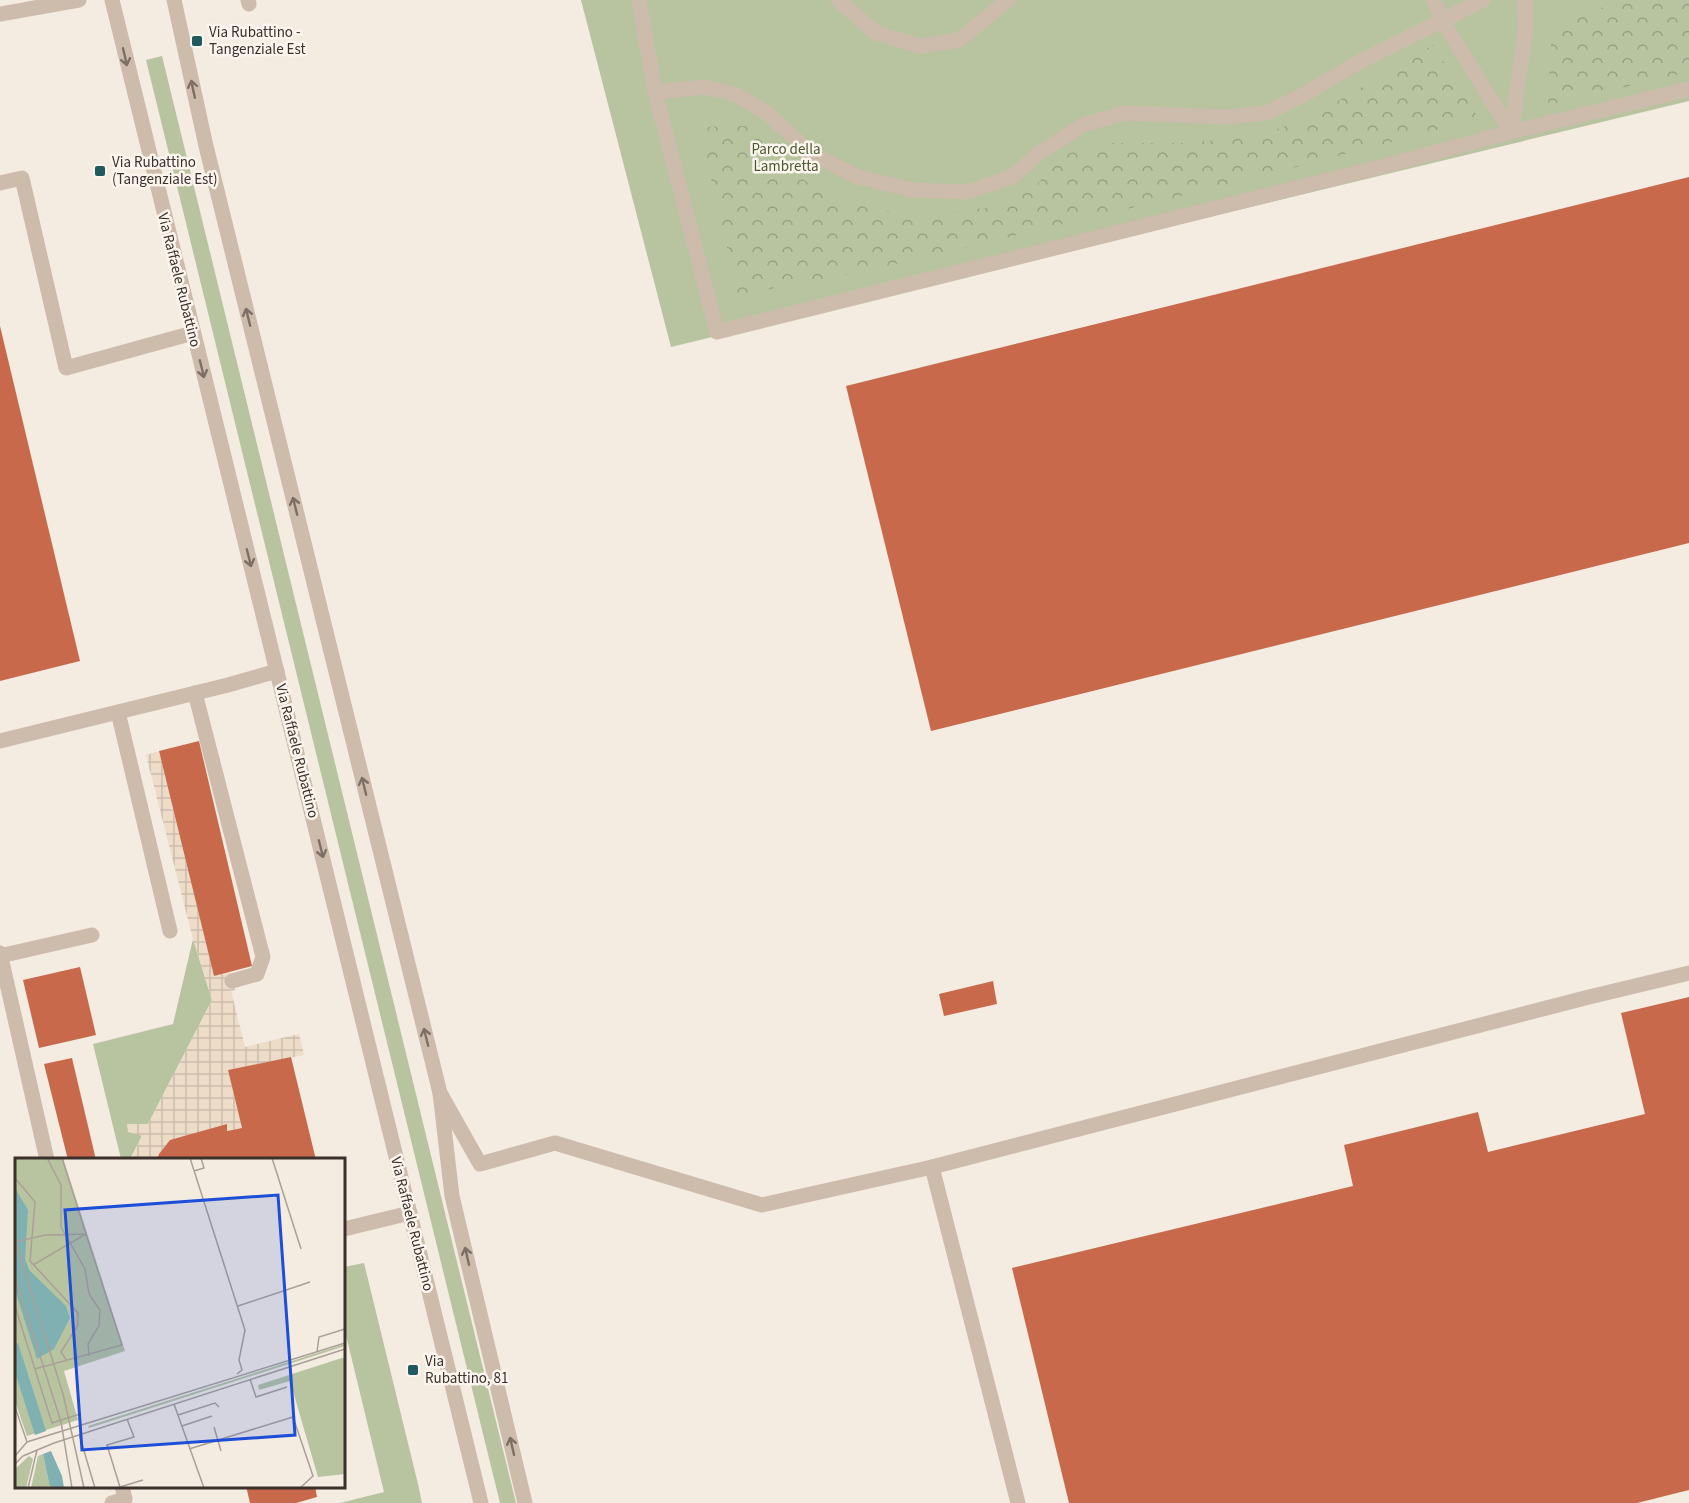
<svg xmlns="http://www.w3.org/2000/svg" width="1689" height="1503" viewBox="0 0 1689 1503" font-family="'Source Sans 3',sans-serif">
<defs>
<pattern id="forest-crowns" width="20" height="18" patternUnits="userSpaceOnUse" patternTransform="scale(1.5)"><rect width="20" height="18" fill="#b8c4a0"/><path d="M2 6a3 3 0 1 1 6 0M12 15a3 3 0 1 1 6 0" fill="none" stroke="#97a083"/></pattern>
<pattern id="plaza-grid" width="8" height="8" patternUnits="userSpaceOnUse" patternTransform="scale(1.5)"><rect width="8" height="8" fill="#ecdcc8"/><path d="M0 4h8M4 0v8" fill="none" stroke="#cbbdac"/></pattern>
</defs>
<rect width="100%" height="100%" fill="#f4ebe1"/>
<g fill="#b8c4a0">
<path d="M 581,0 L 1689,0 L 1689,101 L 671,347 Z"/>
<path d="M 162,56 L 516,1503 L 500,1503 L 146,60 Z"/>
<path d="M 193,939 L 212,1000 L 130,1159 L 121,1159 L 93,1044 L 173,1024 Z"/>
<path d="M 364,1263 L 418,1484 L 422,1503 L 340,1503 L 384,1492 L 344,1327 L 344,1267 Z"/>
</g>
<g fill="url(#forest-crowns)">
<path d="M 1625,0 L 1689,0 L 1689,72 L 1548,105 L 1552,24 Z"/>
<path d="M 1433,45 L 1479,119 L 1219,187 L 879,268 L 738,295 L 699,127 L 747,126 L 791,173 L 846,203 L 917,216 L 992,207 L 1030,191 L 1067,154 L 1109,143 L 1188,143 L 1258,136 L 1313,116 Z"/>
</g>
<path fill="url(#plaza-grid)" d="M 159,751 L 214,976 L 230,972 L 235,990 L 231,991 L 245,1047 L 299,1034 L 304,1055 L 228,1070 L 242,1128 L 170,1140 L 159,1154 L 157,1159 L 130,1160 L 142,1136 L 128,1132 L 127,1124 L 148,1124 L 212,1000 L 193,939 L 146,755 Z"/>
<g fill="#c8694b">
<path d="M 1689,177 L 1689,543 L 931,731 L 846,386 Z"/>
<path d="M 0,326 L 80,661 L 0,681 Z"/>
<path d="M 199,741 L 252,966 L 214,976 L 159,751 Z"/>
<path d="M 80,967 L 96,1035 L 39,1048 L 23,980 Z"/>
<path d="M 993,981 L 997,1004 L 944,1016 L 939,994 Z"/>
<path d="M 1689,997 L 1689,1490 L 1637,1503 L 1069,1503 L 1012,1268 L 1353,1186 L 1344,1145 L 1478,1112 L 1488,1152 L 1645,1114 L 1621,1013 Z"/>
<path d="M 291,1057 L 316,1160 L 157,1160 L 159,1154 L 170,1140 L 227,1124 L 227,1131 L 242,1128 L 228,1070 Z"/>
<path d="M 72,1058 L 96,1160 L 68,1160 L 44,1064 Z"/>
<path d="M 246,1486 L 315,1486 L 317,1497 L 296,1503 L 250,1503 Z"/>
</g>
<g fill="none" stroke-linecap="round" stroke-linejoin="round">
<g stroke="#cdbbac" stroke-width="15">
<path d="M 0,14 L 79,0"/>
<path d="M 0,183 L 22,178 L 66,368 L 193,333"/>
<path d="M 195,693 L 263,957 L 257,974 L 232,981"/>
<path d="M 118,712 L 170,931"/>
<path d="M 0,741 L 228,685 L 277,671"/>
<path d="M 0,953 L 47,1160"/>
<path d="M 0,956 L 92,935"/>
<path d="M 440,1093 L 480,1164 L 555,1143 L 762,1205 L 932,1167 L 1589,997 L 1689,973"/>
<path d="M 932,1167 L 1018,1503"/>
<path d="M 344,1229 L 410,1213"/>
<path d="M 112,1503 L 125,1499 L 122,1486"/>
</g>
<g stroke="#cdbbac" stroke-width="15">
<path d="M 248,0 L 249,4"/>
<path d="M 639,0 L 655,92 L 717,332 L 1381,167 L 1511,132 L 1526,27 L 1525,0"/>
<path d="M 838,0 L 876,33 L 920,46 L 959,40 L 1008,0"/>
<path d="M 1434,0 L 1442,20 L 1511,132 L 1689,89"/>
<path d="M 655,92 L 705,87 L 737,95 L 767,113 L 812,154 L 858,177 L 913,190 L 967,192 L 1012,177 L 1039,153 L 1085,124 L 1125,113 L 1226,117 L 1267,113 L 1305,94 L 1357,63 L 1483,0"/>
</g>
<g stroke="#cdbbac" stroke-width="15">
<path d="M 112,0 L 481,1503"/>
<path d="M 174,0 L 206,146 L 440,1093 L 452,1196 L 525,1503"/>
</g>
</g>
<defs><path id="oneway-shaft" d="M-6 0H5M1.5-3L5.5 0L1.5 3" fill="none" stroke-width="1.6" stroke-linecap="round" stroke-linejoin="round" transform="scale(1.5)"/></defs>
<g stroke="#7d6f65">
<use href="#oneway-shaft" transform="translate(125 57) rotate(77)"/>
<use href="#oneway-shaft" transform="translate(193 89) rotate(-102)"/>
<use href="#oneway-shaft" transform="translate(248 317) rotate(-104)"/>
<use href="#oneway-shaft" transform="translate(202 369) rotate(76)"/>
<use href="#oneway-shaft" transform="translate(295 506) rotate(-104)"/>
<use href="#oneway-shaft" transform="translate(249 558) rotate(76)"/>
<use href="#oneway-shaft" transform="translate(364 786) rotate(-104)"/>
<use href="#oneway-shaft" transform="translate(321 849) rotate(76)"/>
<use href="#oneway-shaft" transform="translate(426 1037) rotate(-104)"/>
<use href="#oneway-shaft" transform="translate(467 1256) rotate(-103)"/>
<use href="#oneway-shaft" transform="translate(512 1446) rotate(-103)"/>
</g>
<g fill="#1f5a5e" stroke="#fbf5ee" stroke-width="2">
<rect x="191" y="35" width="12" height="12" rx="3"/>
<rect x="94" y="165" width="12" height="12" rx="3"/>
<rect x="407" y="1364" width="12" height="12" rx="3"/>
</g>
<g text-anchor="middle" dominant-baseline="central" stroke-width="5" stroke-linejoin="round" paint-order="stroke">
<g font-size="15" fill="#3b302b" stroke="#fbf5ee" text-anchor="start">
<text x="209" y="32">Via Rubattino -<tspan x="209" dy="17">Tangenziale Est</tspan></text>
<text x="112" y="162">Via Rubattino<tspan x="112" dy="17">(Tangenziale Est)</tspan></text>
<text x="425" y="1361">Via<tspan x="425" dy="17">Rubattino, 81</tspan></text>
</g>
<g font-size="15" fill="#4a5a2e" stroke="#fbf5ee">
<text x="786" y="149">Parco della<tspan x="786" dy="17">Lambretta</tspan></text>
</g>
<g font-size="15" fill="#3b302b" stroke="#fbf5ee">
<text transform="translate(179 280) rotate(76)">Via Raffaele Rubattino</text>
<text transform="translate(297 751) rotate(76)">Via Raffaele Rubattino</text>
<text transform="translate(412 1224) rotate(76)">Via Raffaele Rubattino</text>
</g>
</g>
<g transform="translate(15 1158)">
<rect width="330" height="330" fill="#f4ebe1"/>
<path d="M 0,0 L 48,0 L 110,193 L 49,213 L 63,262 L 12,278 L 0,243 ZM 330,186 L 330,188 L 74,270 L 73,268 ZM 330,199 L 330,316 L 303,319 L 275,223 L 244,232 L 243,227 ZM 14,298 L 18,301 L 11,330 L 0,330 L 0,311 Z" fill="#b8c4a0"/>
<path d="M 36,0 L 45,0 L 67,71 L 55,71 L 47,52 L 48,23 ZM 69,81 L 102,184 L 78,191 L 89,159 L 76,133 L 74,112 L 59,88 ZM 28,296 L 35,330 L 16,330 L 23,298 Z" fill="#b8c4a0"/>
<path d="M 0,30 L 13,52 L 10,101 L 14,112 L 51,148 L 55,160 L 39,191 L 22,201 L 0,132 ZM 3,185 L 31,273 L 20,277 L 0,214 L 0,186 ZM 36,293 L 47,318 L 49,330 L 35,330 L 28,296 Z" fill="#7fb0b2"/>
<path fill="none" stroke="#aaa098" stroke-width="1.5" d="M 32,0 L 46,27 L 46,69 L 70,111 L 74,136 L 85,152 L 84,168 L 73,186 L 74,198M 175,0 L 230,172 L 224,202 L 227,212 L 222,216M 257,0 L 286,91M 179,13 L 189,10 L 186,0M 0,20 L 20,44 L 15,103 L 63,155 L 63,167 L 46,194 L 52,203M 0,82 L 48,236 L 69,330M 0,84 L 30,77 L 71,76 L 107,187 L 20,211M 18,107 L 71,76 L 47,0M 0,119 L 46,264 L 57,330M 0,148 L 37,265 L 65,256M 223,148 L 295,124M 302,194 L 304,179 L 330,171M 235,221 L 241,239 L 272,229M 159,246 L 189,330M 0,249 L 12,284M 163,257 L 200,245 L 204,249M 112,261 L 119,279 L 92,287 L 105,329 L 128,322M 167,268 L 197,258M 199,269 L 206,293M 64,276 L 80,330M 174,291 L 278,259 L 298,318 L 285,330M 0,298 L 12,284 L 330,185M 0,306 L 8,298 L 39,285 L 330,191M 13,330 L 22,292"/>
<path fill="#1d4ed8" fill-opacity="0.15" stroke="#1d4ed8" stroke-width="3" d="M 263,37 L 280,277 L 67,292 L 50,52 Z"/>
<rect width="330" height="330" fill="none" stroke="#3b302b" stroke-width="3"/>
</g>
</svg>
